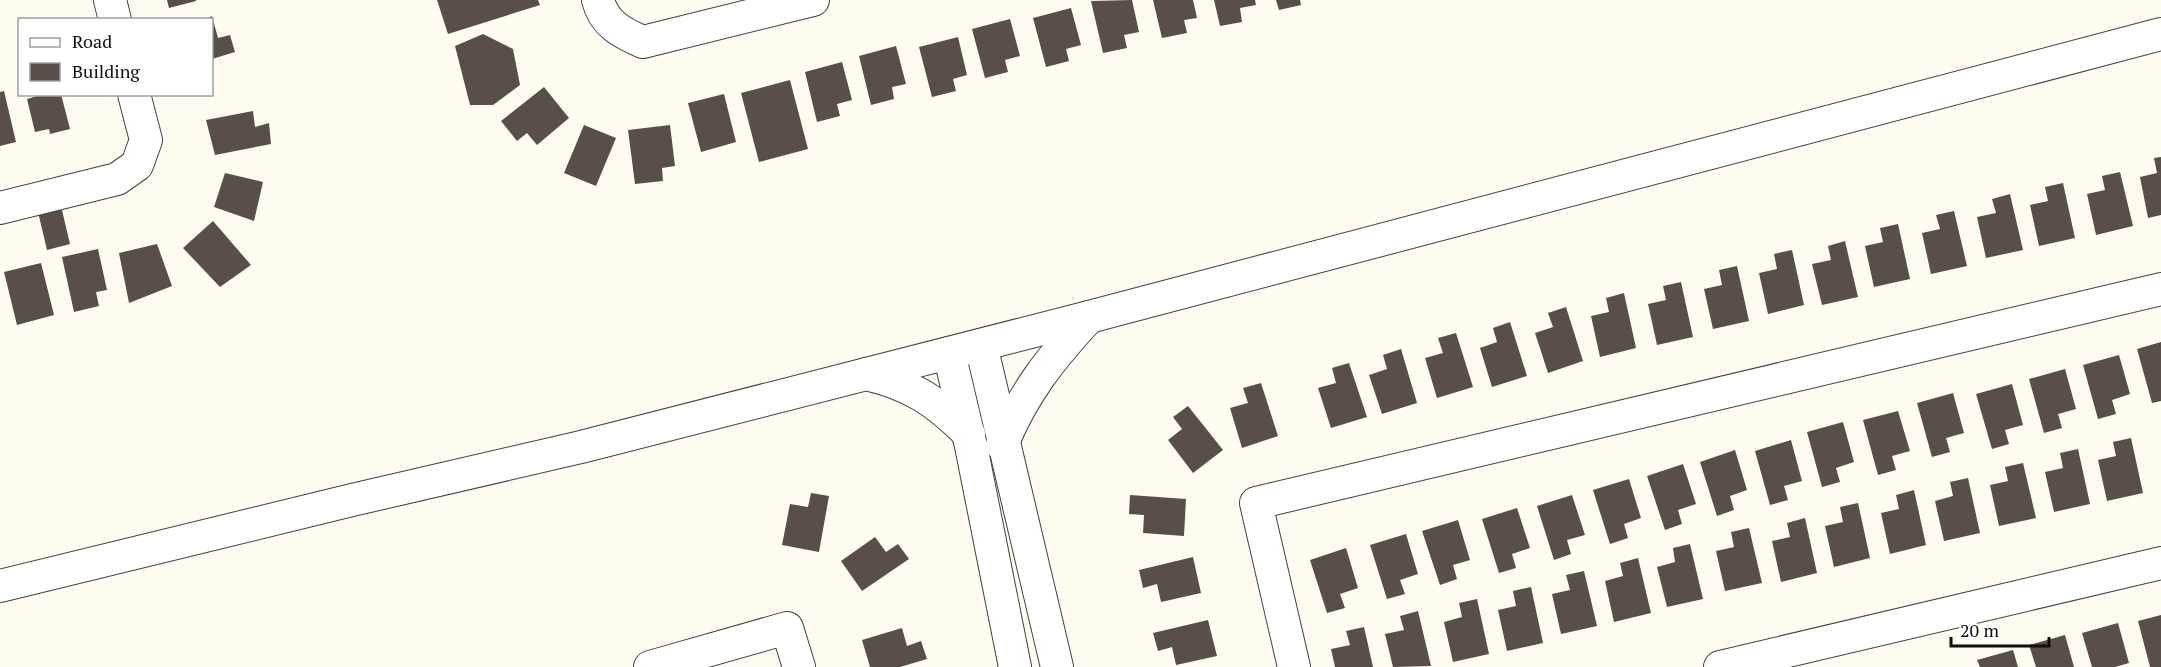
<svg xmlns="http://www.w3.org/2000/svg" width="2161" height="667" viewBox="0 0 2161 667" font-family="'PT Serif',serif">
<rect width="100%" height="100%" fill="#fffbf0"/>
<g fill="#584e4a">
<path d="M 167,0 L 196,0 L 196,1 L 169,8 Z"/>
<path d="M 437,0 L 538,0 L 540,5 L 448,34 Z"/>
<path d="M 1132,0 L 1139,32 L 1124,35 L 1127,48 L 1103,53 L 1091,1 Z"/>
<path d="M 1153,0 L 1193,0 L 1197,18 L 1184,20 L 1187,33 L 1162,38 Z"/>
<path d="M 1214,0 L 1255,0 L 1256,5 L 1240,8 L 1242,22 L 1220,26 Z"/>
<path d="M 1276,0 L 1300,0 L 1301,5 L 1279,10 Z"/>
<path d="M 1071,8 L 1081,45 L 1066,49 L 1069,61 L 1046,67 L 1033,18 Z"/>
<path d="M 212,16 L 218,38 L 230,35 L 235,52 L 212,59 L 212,20 L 206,19 Z"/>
<path d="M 1010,19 L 1020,56 L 1005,60 L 1008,72 L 985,78 L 972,29 Z"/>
<path d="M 483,34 L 513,49 L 520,85 L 493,105 L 470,105 L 455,46 Z"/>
<path d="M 958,37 L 967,75 L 953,79 L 956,91 L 932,97 L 919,47 Z"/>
<path d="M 896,46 L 906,84 L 892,87 L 894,99 L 871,105 L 859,56 Z"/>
<path d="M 842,62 L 852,100 L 837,104 L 840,116 L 817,122 L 805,72 Z"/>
<path d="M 790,80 L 808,149 L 759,162 L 741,93 Z"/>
<path d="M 544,87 L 569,118 L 537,145 L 527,133 L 517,141 L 501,121 Z"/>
<path d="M 4,91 L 16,142 L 0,146 L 0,92 Z"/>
<path d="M 44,94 L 61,94 L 70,129 L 50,134 L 49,129 L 35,132 L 27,99 Z"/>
<path d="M 724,94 L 736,142 L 701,152 L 688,103 Z"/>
<path d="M 253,111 L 255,127 L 269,123 L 271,144 L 215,155 L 206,120 Z"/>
<path d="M 584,125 L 616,138 L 596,186 L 564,173 Z"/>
<path d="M 670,125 L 675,166 L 662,168 L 663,181 L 635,184 L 628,130 Z"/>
<path d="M 2161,157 L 2161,215 L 2148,218 L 2140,177 L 2157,173 L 2154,158 Z"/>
<path d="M 2120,172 L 2133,226 L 2096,235 L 2087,194 L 2105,190 L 2102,176 Z"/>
<path d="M 225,173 L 263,182 L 254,221 L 214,207 Z"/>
<path d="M 2063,183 L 2075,238 L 2039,246 L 2030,205 L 2048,201 L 2045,187 Z"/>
<path d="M 2010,194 L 2023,250 L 1986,258 L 1977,217 L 1996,213 L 1992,199 Z"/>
<path d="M 61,206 L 70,244 L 47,250 L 38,212 Z"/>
<path d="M 1954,211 L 1967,266 L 1931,274 L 1922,233 L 1940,229 L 1936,215 Z"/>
<path d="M 213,221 L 251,265 L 220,287 L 183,248 Z"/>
<path d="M 1898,224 L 1910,279 L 1874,287 L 1865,246 L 1883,242 L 1880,228 Z"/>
<path d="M 1845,241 L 1858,297 L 1822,305 L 1812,264 L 1831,260 L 1828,246 Z"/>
<path d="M 157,244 L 172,286 L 129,303 L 119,253 Z"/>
<path d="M 98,249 L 107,290 L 96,292 L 99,306 L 74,312 L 62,257 Z"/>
<path d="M 1792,250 L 1804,305 L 1768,314 L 1759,273 L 1777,269 L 1774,254 Z"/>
<path d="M 41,263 L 54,315 L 17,325 L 4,272 Z"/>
<path d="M 1737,266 L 1749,321 L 1713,329 L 1704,289 L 1722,285 L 1719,270 Z"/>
<path d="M 1681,282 L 1693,337 L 1657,345 L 1648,304 L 1666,300 L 1663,286 Z"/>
<path d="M 1624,293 L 1636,348 L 1600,357 L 1591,316 L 1609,312 L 1606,298 Z"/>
<path d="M 1566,307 L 1583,361 L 1548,373 L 1535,333 L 1553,327 L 1548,313 Z"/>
<path d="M 1510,322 L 1527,376 L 1492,387 L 1480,348 L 1497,342 L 1493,328 Z"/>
<path d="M 1456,333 L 1473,387 L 1437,398 L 1425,358 L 1443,353 L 1438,338 Z"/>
<path d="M 2161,342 L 2161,401 L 2152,403 L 2137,349 Z"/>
<path d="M 1401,349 L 1417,403 L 1382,414 L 1369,375 L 1387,369 L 1383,355 Z"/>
<path d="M 2119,355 L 2130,394 L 2112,400 L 2116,414 L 2098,419 L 2083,365 Z"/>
<path d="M 1349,363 L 1367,417 L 1331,428 L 1318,388 L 1336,383 L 1332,368 Z"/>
<path d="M 2065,369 L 2076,409 L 2058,414 L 2062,428 L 2044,433 L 2029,379 Z"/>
<path d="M 1261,383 L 1278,436 L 1242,448 L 1230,408 L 1248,403 L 1243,388 Z"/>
<path d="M 2012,384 L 2023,425 L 2005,430 L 2009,444 L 1992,449 L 1976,394 Z"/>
<path d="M 1953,393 L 1964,433 L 1946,438 L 1950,452 L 1932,457 L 1917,403 Z"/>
<path d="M 1188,406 L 1223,450 L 1193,473 L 1168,440 L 1182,429 L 1173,417 Z"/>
<path d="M 1898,411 L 1910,451 L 1892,456 L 1896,470 L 1878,475 L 1863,420 Z"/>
<path d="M 1843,422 L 1854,462 L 1836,468 L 1840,482 L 1822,487 L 1807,432 Z"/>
<path d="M 2131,438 L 2143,493 L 2107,501 L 2098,460 L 2116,456 L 2113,442 Z"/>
<path d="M 1791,440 L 1802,481 L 1784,486 L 1788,500 L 1770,505 L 1755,451 Z"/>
<path d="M 2078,449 L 2090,504 L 2054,512 L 2045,472 L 2063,468 L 2060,453 Z"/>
<path d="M 1735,450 L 1747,490 L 1730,496 L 1734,510 L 1717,516 L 1700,462 Z"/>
<path d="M 2023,463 L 2036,518 L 1999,526 L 1990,485 L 2008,481 L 2005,467 Z"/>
<path d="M 1683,464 L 1696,504 L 1678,510 L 1682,524 L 1665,530 L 1647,476 Z"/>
<path d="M 1968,478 L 1980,533 L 1944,541 L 1935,501 L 1953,496 L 1950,482 Z"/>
<path d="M 1629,479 L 1641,518 L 1624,524 L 1628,538 L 1610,544 L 1593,490 Z"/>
<path d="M 1914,490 L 1926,545 L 1890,554 L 1881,513 L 1899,509 L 1896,495 Z"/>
<path d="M 811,493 L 829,496 L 819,552 L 782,545 L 790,504 L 808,507 Z"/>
<path d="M 1130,495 L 1186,499 L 1184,536 L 1143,533 L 1144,515 L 1129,514 Z"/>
<path d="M 1572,495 L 1585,535 L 1567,540 L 1571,554 L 1554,560 L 1537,506 Z"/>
<path d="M 1858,503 L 1870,558 L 1834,567 L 1825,526 L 1843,522 L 1840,507 Z"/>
<path d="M 1517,508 L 1530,548 L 1512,554 L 1516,568 L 1499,573 L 1482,519 Z"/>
<path d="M 1805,518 L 1817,573 L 1781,582 L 1772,541 L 1790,537 L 1787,523 Z"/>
<path d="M 1458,520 L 1470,560 L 1453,565 L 1457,579 L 1440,585 L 1422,531 Z"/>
<path d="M 1749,528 L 1762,583 L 1725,591 L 1716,551 L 1734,547 L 1731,532 Z"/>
<path d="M 1406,534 L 1418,574 L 1400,580 L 1405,594 L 1387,599 L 1370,545 Z"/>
<path d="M 875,537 L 886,552 L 898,544 L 909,559 L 862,591 L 841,561 Z"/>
<path d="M 1690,544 L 1703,599 L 1667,607 L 1657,567 L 1675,562 L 1673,548 Z"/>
<path d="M 1346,548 L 1358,588 L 1340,594 L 1345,608 L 1327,613 L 1310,560 Z"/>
<path d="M 1193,557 L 1201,593 L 1161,602 L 1157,584 L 1143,588 L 1139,570 Z"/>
<path d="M 1638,558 L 1651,613 L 1614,622 L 1605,581 L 1623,576 L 1620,563 Z"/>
<path d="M 1584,571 L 1597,626 L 1561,634 L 1552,594 L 1570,590 L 1566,575 Z"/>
<path d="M 1531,587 L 1543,643 L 1507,651 L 1498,610 L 1516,606 L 1513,591 Z"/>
<path d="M 1477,599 L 1489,654 L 1453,662 L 1444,622 L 1462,617 L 1459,603 Z"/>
<path d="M 1418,611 L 1431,666 L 1393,667 L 1385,634 L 1404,630 L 1400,616 Z"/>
<path d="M 2161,615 L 2161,667 L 2150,667 L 2138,621 Z"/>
<path d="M 1208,620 L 1217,656 L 1176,665 L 1172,647 L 1158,651 L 1153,633 Z"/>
<path d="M 2118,623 L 2129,663 L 2115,667 L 2092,667 L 2082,633 Z"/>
<path d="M 1364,627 L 1373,667 L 1335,667 L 1331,649 L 1350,645 L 1346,631 Z"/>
<path d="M 902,628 L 907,646 L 921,641 L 927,659 L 900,667 L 870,667 L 862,640 Z"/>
<path d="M 2065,635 L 2074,667 L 2036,667 L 2029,645 Z"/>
<path d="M 2013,650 L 2018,667 L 1980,667 L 1977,660 Z"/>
</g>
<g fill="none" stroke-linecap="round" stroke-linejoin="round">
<defs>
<g id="minor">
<path d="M 110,0 L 115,20"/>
<path d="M 598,0 C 604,24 622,33 643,42 L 813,0"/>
<path d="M 0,208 L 117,179 L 137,165 L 146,140 L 134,94"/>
<path d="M 981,345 L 1057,667"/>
<path d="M 949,353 L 971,446 L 1015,667"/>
<path d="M 866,374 C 912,385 936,401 969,434"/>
<path d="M 1002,445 C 1023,393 1051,358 1089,317"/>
<path d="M 0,586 L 352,500 L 581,447 L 1089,317 L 2161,34"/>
<path d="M 650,667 L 787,628 L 799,667"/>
<path d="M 1294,667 L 1256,503 L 2161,289"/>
<path d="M 1720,667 L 2161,563"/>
</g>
</defs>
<use href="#minor" stroke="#414141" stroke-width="34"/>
<use href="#minor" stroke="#fff" stroke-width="32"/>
</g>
<rect x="18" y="18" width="195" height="78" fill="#ffffff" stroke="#9f9f9f" stroke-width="1.5"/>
<rect x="30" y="38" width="30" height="9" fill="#ffffff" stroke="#9f9f9f" stroke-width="1.5"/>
<text x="72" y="48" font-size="18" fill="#0e0e0e">Road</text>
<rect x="30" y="63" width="30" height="18" fill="#584e4a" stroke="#9f9f9f" stroke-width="1.5"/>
<text x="72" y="78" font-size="18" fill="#0e0e0e">Building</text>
<path d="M1951 637v9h98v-9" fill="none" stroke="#0e0e0e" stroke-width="3"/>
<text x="1960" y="637" font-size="18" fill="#0e0e0e" stroke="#ffffff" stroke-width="4.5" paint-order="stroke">20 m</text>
</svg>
